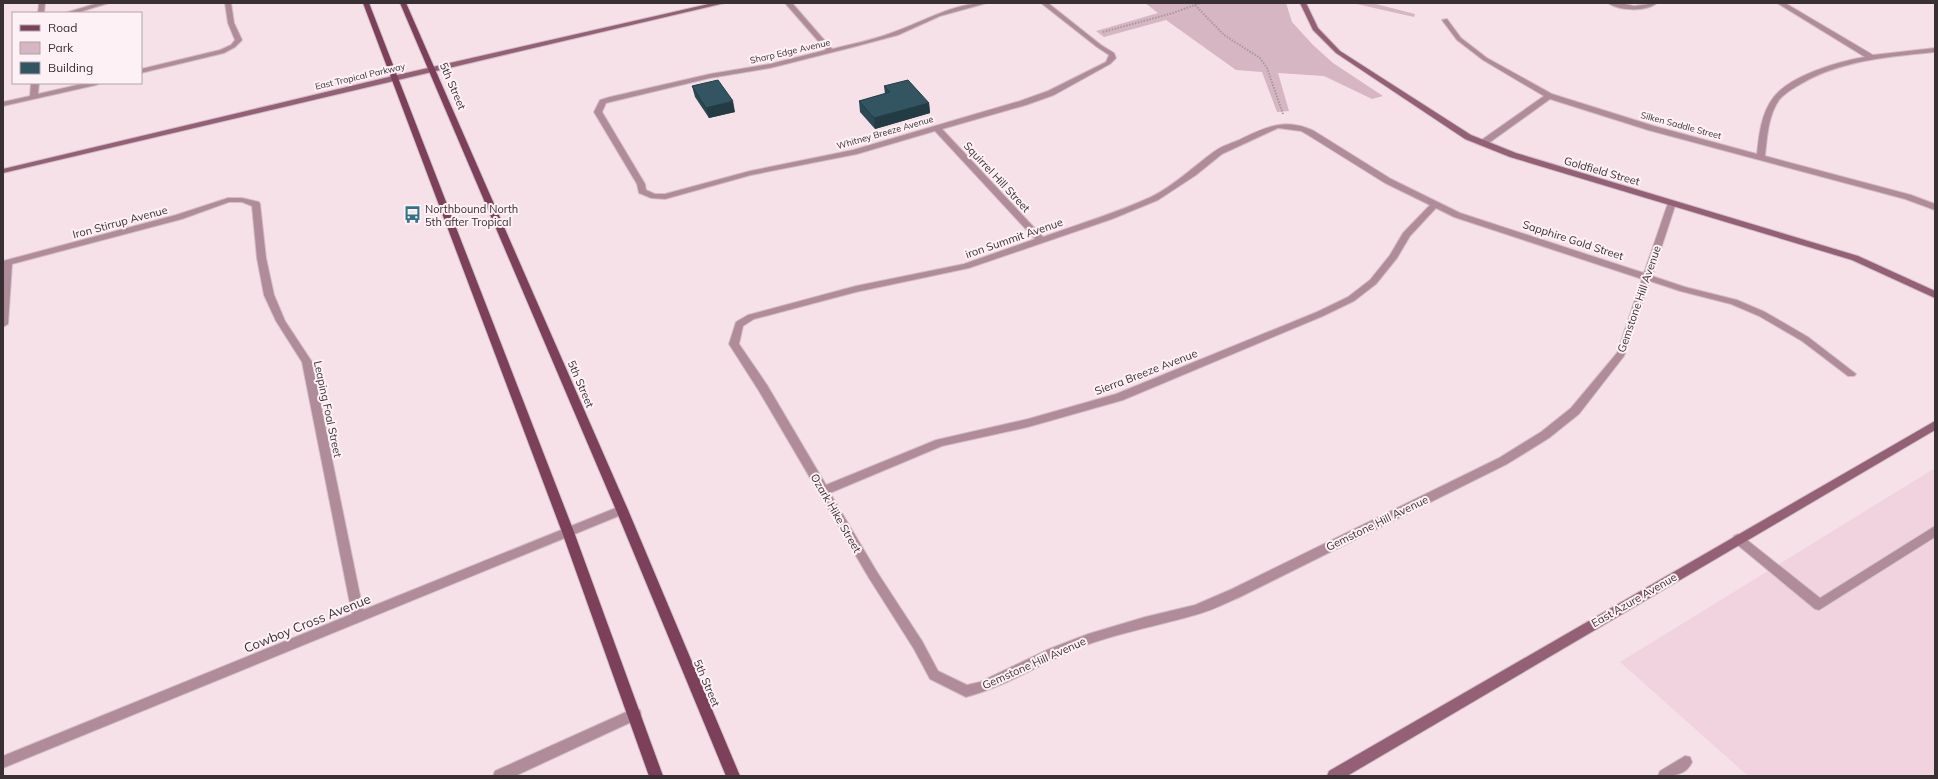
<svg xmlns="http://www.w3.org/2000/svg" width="1938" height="779" viewBox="0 0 1938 779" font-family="Mulish,sans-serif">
<rect width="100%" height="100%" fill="#f7e1e9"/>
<path fill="#f1d3df" d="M 1935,468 L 1935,776 L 1748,776 L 1620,662 Z"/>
<g fill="#d5b6c2">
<path d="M 1145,3 L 1286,3 L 1292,22 L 1313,45 L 1333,63 L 1383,96 L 1372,99 L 1324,76 L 1278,73 L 1289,111 L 1277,112 L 1262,72 L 1236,70 L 1166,20 L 1104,37 L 1096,31 L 1158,13 Z"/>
<path d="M 1352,3 L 1372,3 L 1415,14 L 1414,17 Z"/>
</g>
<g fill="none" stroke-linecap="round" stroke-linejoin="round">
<defs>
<g id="lane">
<path d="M 1935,526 L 1935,537 L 1819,610 L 1815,609 L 1734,542 L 1732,539 L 1734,536 L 1738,534 L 1742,536 L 1820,598 Z"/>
<path d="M 1685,756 L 1690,757 L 1692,762 C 1686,776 1671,776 1658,776 L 1660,771 Z"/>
</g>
<g id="street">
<path d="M 39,3 L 45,3 L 44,13 L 38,13 Z"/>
<path d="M 98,3 L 109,3 L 76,13 L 65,13 Z"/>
<path d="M 225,3 L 231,3 L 234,23 L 242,40 L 235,47 L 224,53 L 141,73 L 141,69 L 220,50 L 231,45 L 235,40 L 228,23 Z"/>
<path d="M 785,3 L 792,3 L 832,49 C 852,44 874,40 894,32 C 925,21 953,3 987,3 L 940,16 L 898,35 L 857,46 L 770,68 L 710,78 L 606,103 L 602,112 L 645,184 L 646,190 L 655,194 L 665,194 L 750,171 L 853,150 L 1020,101 L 1048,91 L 1106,62 L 1109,55 L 1097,47 L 1041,3 L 1048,3 L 1101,45 L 1114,53 L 1116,58 L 1110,64 L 1054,95 L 1026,105 L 942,129 L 1043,237 C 1079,224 1116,213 1151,197 C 1174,186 1194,166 1215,151 C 1222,146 1232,143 1239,140 C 1266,127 1285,117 1314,131 L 1391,179 L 1460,213 L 1644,273 L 1668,203 L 1669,201 L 1675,201 L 1676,203 L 1652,276 L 1685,287 L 1737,300 L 1765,312 L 1808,337 L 1856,374 L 1854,376 L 1848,376 L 1802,341 L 1759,316 L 1731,304 L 1680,291 L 1650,281 L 1624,356 L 1579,414 L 1549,438 L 1507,464 L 1240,597 C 1226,603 1211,611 1195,615 C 1160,625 1124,632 1089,644 C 1047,659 1009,686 966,697 L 930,679 L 914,649 L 869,578 L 759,391 L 729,344 L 736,322 L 748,315 L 856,286 L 964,264 L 1035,239 L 935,131 L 857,154 L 751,175 L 665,199 L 651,198 L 639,193 L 637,184 L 594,112 L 600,100 L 610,97 L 710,74 L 770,64 L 826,50 ZM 1278,128 L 1301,131 L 1308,135 L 1385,183 L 1430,205 L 1403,233 L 1390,255 L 1370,280 L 1348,297 L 1317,312 L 1116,394 L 1028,419 L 936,440 L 826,485 L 767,385 L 739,344 L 743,326 L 754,319 L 856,292 L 969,268 L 1112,219 L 1158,200 L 1196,175 L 1222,154 ZM 1436,208 L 1454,217 L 1642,279 L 1617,353 L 1571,408 L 1541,432 L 1499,458 L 1232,589 L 1195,605 L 1145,617 L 1088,634 L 1049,649 L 980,682 L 967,685 L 938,671 L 922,641 L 877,572 L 830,493 L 942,446 L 1028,427 L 1123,400 L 1323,316 L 1354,301 L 1376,284 L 1397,258 L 1410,236 Z"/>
<path d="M 1608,3 L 1620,3 L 1634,6 L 1657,3 C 1646,12 1619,11 1608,3 Z"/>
<path d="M 1777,3 L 1785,3 L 1873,55 L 1935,48 L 1935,52 C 1888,57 1840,60 1799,85 C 1792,89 1784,94 1779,100 C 1768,116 1767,138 1765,156 L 1911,195 L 1935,204 L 1935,210 L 1905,199 L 1648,130 L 1550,99 L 1486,145 L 1480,145 L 1480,141 L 1544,96 L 1483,60 L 1457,40 L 1442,20 L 1447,19 L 1461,38 L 1487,58 L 1552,94 L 1654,126 L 1757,154 C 1759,135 1761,114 1773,98 C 1789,76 1839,61 1865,57 Z"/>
<path d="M 31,83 L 39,83 L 38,94 L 86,83 L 100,83 L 96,85 L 3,106 L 3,102 L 30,96 Z"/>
<path d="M 228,198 L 242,198 L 259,202 L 260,204 L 266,258 L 274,295 L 285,321 L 312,362 L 363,610 L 618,507 L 622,506 L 626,507 L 628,510 L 626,513 L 3,768 L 3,756 L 352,614 L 302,362 L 276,321 L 264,295 L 257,258 L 252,206 L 242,202 L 229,202 L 182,219 L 12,264 L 8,324 L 3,327 L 3,261 L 176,215 Z"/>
<path d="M 635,708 L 640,710 L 641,714 L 640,718 L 515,776 L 493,776 L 495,771 Z"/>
</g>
<g id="secondary">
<path d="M 713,3 L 725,3 L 3,173 L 3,169 L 393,76 Z"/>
<path d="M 1300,3 L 1306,3 L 1318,28 L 1340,51 L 1471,135 L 1516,153 L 1858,256 L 1935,291 L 1935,298 L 1852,260 L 1510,157 L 1465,139 L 1336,53 L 1313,30 Z"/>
<path d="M 1935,421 L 1935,430 L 1347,776 L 1327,776 L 1329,771 Z"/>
</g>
<g id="primary">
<path d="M 363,3 L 369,3 L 574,532 L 663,776 L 649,776 L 562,532 Z"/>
<path d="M 400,3 L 406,3 L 628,510 L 740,776 L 726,776 L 616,510 Z"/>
</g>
</defs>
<use href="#lane" stroke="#d1bec5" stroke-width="2"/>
<use href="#street" stroke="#d1bec5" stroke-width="2"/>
<use href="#secondary" stroke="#d1bec5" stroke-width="2"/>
<use href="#primary" stroke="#d1bec5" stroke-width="2"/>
<g stroke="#a8979e" stroke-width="2" stroke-dasharray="1.5 1.5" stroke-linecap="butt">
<path d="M 1195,5 L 1224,35 L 1260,58 L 1267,68 L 1283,114"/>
<path d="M 1103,32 L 1173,13 L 1200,3"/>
</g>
<use href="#lane" fill="#b08c9a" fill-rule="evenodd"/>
<use href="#street" fill="#b08c9a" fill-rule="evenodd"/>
<use href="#secondary" fill="#936075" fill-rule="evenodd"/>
<use href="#primary" fill="#7c405b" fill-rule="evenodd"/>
</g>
<g fill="#2b4953">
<path d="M 692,86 L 735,112 L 709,118 L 695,97 Z"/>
<path d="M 884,86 L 929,103 L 930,113 L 875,129 L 860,112 L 859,101 L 885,94 Z"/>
</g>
<g fill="#233c44">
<path d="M 733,101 L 735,112 L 709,118 L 706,108 Z"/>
<path d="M 929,103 L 930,113 L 875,129 L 874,118 Z"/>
</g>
<g fill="#325561" stroke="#233c44">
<path d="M 718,80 L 733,101 L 706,108 L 692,86 Z"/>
<path d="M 908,80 L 929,103 L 874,118 L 859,101 L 890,92 L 884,86 Z"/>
</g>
<defs>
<symbol id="bus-bare" viewBox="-9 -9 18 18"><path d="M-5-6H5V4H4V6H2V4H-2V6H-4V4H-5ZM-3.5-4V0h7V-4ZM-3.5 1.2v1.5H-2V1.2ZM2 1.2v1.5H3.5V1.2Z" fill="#317286" stroke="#fef1f6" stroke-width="2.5" paint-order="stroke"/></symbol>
</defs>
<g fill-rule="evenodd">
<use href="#bus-bare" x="400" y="202" width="25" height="25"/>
</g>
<g text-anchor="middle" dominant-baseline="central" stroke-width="4" stroke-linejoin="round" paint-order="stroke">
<g font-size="9" fill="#393034" stroke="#fef1f6">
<text transform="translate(790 51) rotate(-13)">Sharp Edge Avenue</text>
<text transform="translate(360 76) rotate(-13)">East Tropical Parkway</text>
<text transform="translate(1681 125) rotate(15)">Silken Saddle Street</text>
<text transform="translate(885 132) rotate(-16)">Whitney Breeze Avenue</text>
</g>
<g font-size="11" fill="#393034" stroke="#fef1f6">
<text transform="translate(453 86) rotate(67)">5th Street</text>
<text transform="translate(1602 171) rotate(16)">Goldfield Street</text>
<text transform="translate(997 177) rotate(47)">Squirrel Hill Street</text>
<text transform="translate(120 222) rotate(-15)">Iron Stirrup Avenue</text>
<text transform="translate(1014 238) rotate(-19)">iron Summit Avenue</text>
<text transform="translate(1573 240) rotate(18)">Sapphire Gold Street</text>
<text transform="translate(1639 299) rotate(-71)">Gemstone Hill Avenue</text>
<text transform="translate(1146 372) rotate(-21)">Sierra Breeze Avenue</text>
<text transform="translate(581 384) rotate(67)">5th Street</text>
<text transform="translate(328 409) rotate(78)">Leaping Foal Street</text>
<text transform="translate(836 513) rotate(60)">Ozark Hike Street</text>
<text transform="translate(1377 523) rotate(-26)">Gemstone Hill Avenue</text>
<text transform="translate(1634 600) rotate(-30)">East Azure Avenue</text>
<text transform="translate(1034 663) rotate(-24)">Gemstone Hill Avenue</text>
<text transform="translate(707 683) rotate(67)">5th Street</text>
</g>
<g font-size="11" fill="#393034" stroke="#fef1f6" text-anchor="start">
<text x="425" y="209">Northbound North<tspan x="425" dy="13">5th after Tropical</tspan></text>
</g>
<g font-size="13" fill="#393034" stroke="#fef1f6">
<text transform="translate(307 623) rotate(-22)">Cowboy Cross Avenue</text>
</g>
</g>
<rect width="1938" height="779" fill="none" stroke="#393034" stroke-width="8"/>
<rect x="12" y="12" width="130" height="72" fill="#fef1f6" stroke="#afa4a8"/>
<rect x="20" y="25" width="20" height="6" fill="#7c405b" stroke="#afa4a8"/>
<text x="48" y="32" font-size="12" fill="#393034">Road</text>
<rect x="20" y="42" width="20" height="12" fill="#d5b6c2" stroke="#afa4a8"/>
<text x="48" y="52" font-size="12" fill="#393034">Park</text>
<rect x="20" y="62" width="20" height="12" fill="#325561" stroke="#afa4a8"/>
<text x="48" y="72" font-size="12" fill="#393034">Building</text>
</svg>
